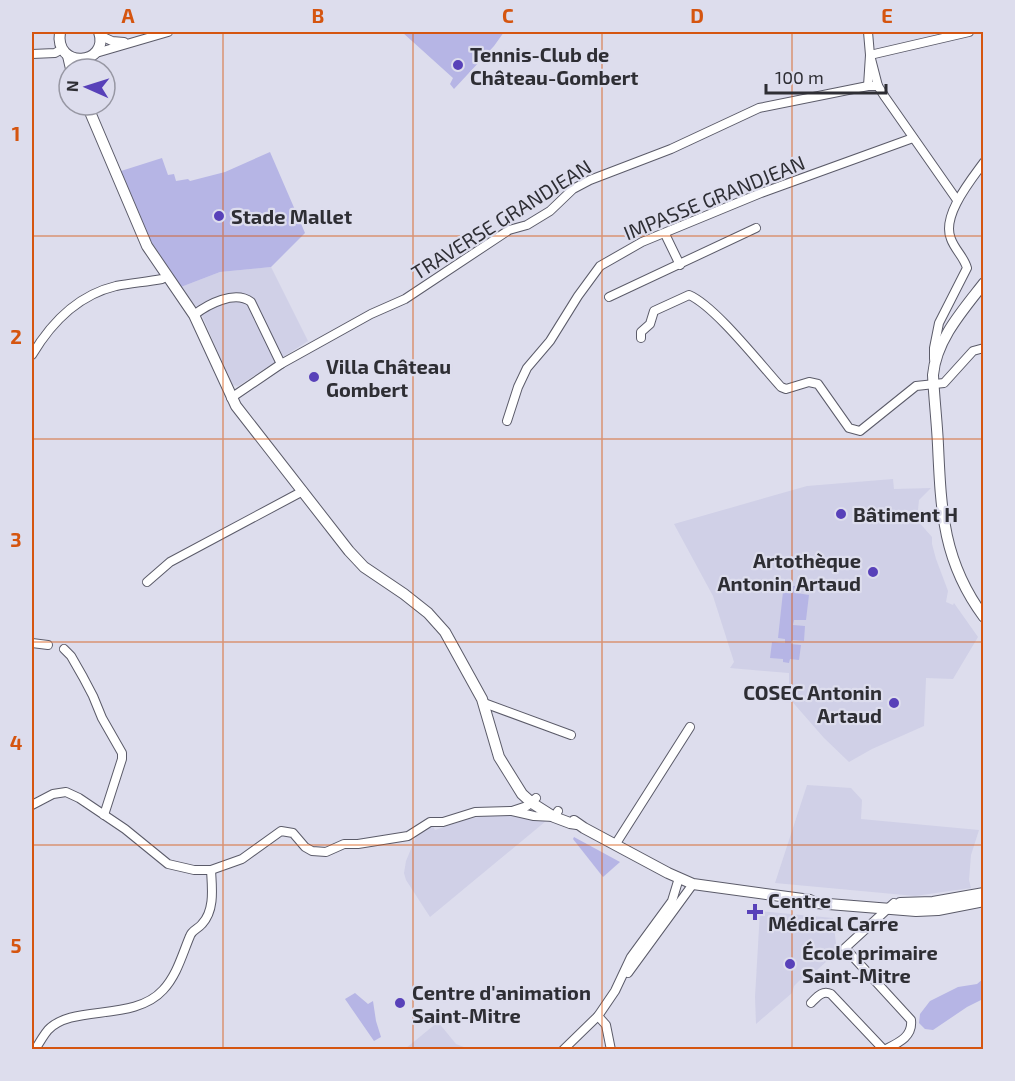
<svg xmlns="http://www.w3.org/2000/svg" width="1015" height="1081" viewBox="0 0 1015 1081" font-family="'Exo 2',sans-serif">
<rect width="100%" height="100%" fill="#dddded"/>
<g fill="#d0d0e7">
<path d="M 271,267 L 308,341 L 238,386 L 232,385 L 201,313 L 181,287 L 220,272 Z"/>
<path d="M 893,479 L 894,489 L 931,488 L 919,500 L 917,520 L 932,537 L 932,544 L 936,559 L 948,591 L 946,602 L 953,605 L 954,603 L 978,637 L 953,679 L 926,678 L 924,726 L 872,749 L 849,762 L 824,738 L 789,698 L 789,673 L 730,668 L 734,662 L 713,596 L 674,524 L 807,486 Z"/>
<path d="M 807,785 L 851,788 L 862,800 L 861,819 L 979,830 L 971,855 L 969,880 L 971,888 L 915,896 L 775,883 Z"/>
<path d="M 491,815 L 511,816 L 546,821 L 430,917 L 406,880 L 404,873 L 406,861 L 418,832 L 431,823 L 435,830 L 468,819 Z"/>
<path d="M 760,911 L 833,918 L 837,952 L 817,970 L 813,970 L 799,981 L 794,986 L 792,993 L 756,1024 L 755,997 Z"/>
<path d="M 438,1022 L 456,1044 L 469,1049 L 405,1049 Z"/>
</g>
<g fill="#b6b5e5">
<path d="M 402,32 L 504,32 L 494,46 L 454,89 L 450,84 L 453,78 Z"/>
<path d="M 270,152 L 305,233 L 271,267 L 220,272 L 181,287 L 151,241 L 121,171 L 162,158 L 168,175 L 174,174 L 176,181 L 188,179 L 190,181 L 225,172 Z"/>
<path d="M 791,586 L 797,586 L 797,593 L 809,595 L 806,620 L 794,620 L 793,625 L 805,626 L 804,641 L 792,640 L 791,644 L 801,645 L 799,660 L 790,659 L 789,663 L 783,662 L 783,659 L 770,658 L 772,642 L 785,643 L 785,639 L 778,638 L 783,592 L 790,593 Z"/>
<path d="M 574,837 L 620,862 L 603,877 L 573,839 Z"/>
<path d="M 983,979 L 983,999 L 967,1007 L 933,1030 L 925,1029 L 919,1023 L 920,1014 L 930,1001 L 958,987 L 977,984 Z"/>
<path d="M 355,993 L 368,1004 L 373,1001 L 376,1021 L 381,1037 L 374,1041 L 345,999 Z"/>
</g>
<g fill="none" stroke-linecap="round" stroke-linejoin="round">
<defs>
<g id="minor">
<path d="M 868,32 L 870,55 L 868,86"/>
<path d="M 101,36 L 112,41 L 124,42"/>
<path d="M 96,53 L 168,32"/>
<path d="M 32,54 L 55,53 L 62,49"/>
<path d="M 870,55 L 878,86 L 885,97 L 957,200"/>
<path d="M 870,55 L 969,32"/>
<path d="M 665,234 L 680,265"/>
<path d="M 609,297 L 756,228"/>
<path d="M 194,315 C 208,304 235,290 251,302 L 281,364"/>
<path d="M 641,338 L 641,332 L 650,324 L 654,311 L 689,295 C 715,306 760,364 781,387 L 786,389 L 809,382 L 818,384 L 849,428 L 860,431 L 916,386 L 944,383 L 973,351 L 984,348"/>
<path d="M 32,355 C 51,323 78,295 116,286 C 131,283 146,282 162,279 L 168,276"/>
<path d="M 934,359 L 934,348 L 939,323 L 967,268 C 964,257 955,250 951,239 C 941,216 971,180 984,162"/>
<path d="M 231,398 L 281,364 L 371,314 L 405,299 L 509,230 L 527,225 L 550,211 L 573,189 L 590,180 L 671,149 L 759,108 L 868,86 L 878,86"/>
<path d="M 507,421 L 518,387 L 527,368 L 550,341 L 578,296 L 600,266 L 642,242 L 761,193 L 913,138"/>
<path d="M 147,582 L 170,562 L 303,491"/>
<path d="M 32,643 L 48,645"/>
<path d="M 64,649 L 71,656 L 83,677 L 93,696 L 102,718 L 122,753 L 122,759 L 104,815"/>
<path d="M 484,703 L 571,735"/>
<path d="M 536,798 L 527,806 L 512,811 L 534,816 L 554,817 L 558,811"/>
<path d="M 32,805 L 53,794 L 66,792 L 79,798 L 125,829 L 168,864 L 194,870 L 211,870 L 242,859 L 281,831 L 293,833 L 305,847 L 312,851 L 326,852 L 344,844 L 358,844 L 408,836 L 430,822 L 443,822 L 475,812 L 512,811"/>
<path d="M 615,845 L 690,727"/>
<path d="M 628,973 L 693,884"/>
<path d="M 811,1003 C 817,997 822,990 831,994 L 884,1050"/>
<path d="M 598,1016 L 606,1025 L 611,1050"/>
<path d="M 35,1050 C 39,1043 43,1036 48,1030 C 72,1004 134,1022 163,990 C 177,975 182,955 190,936 C 192,930 198,929 202,924 C 215,910 212,888 211,870"/>
<path d="M 563,1050 L 598,1016 L 615,991 L 631,957 L 672,901 L 679,878"/>
<path d="M 884,1050 C 898,1043 913,1037 911,1020 L 845,948 L 894,903"/>
</g>
<g id="tertiary">
<path d="M 60,32 C 54,70 110,65 99,32"/>
<path d="M 68,56 L 71,69"/>
<path d="M 87,105 L 147,246 L 194,315 L 236,406 L 349,551 L 364,567 L 404,594 L 428,613 L 445,632 L 482,699 L 499,757 L 522,794 L 532,803 L 554,817 L 570,823 L 577,824"/>
<path d="M 984,283 C 963,310 936,340 933,375 C 934,398 937,422 938,445 C 941,511 943,562 984,617"/>
<path d="M 574,821 L 584,828 L 668,873 L 693,884 L 810,900 L 816,903 L 916,911 L 938,910 L 984,901"/>
<path d="M 900,903 L 933,902 L 984,893"/>
</g>
</defs>
<use href="#minor" stroke="#5b5b69" stroke-width="10"/>
<use href="#tertiary" stroke="#5b5b69" stroke-width="12"/>
<use href="#minor" stroke="#fff" stroke-width="8"/>
<use href="#tertiary" stroke="#fff" stroke-width="10"/>
</g>
<path fill="none" stroke="#d55510" stroke-width="1.5" stroke-opacity="0.55" d="M 223,32 L 223,1050M 413,32 L 413,1050M 602,32 L 602,1050M 792,32 L 792,1050M 32,236 L 984,236M 32,439 L 984,439M 32,642 L 984,642M 32,845 L 984,845"/>
<g fill="#5841b9" stroke="#dddded" stroke-width="2">
<circle cx="458" cy="65" r="6"/>
<circle cx="219" cy="216" r="6"/>
<circle cx="314" cy="377" r="6"/>
<circle cx="841" cy="514" r="6"/>
<circle cx="873" cy="572" r="6"/>
<circle cx="894" cy="703" r="6"/>
<path d="M752 903h6v6h6v6h-6v6h-6v-6h-6v-6h6z"/>
<circle cx="790" cy="964" r="6"/>
<circle cx="400" cy="1003" r="6"/>
</g>
<g text-anchor="middle" dominant-baseline="central" stroke-width="4.5" stroke-linejoin="round" paint-order="stroke">
<g font-size="20" font-weight="bold" fill="#2e2e34" stroke="#dddded" text-anchor="start">
<text x="470" y="54">Tennis-Club de<tspan x="470" dy="23">Château-Gombert</tspan></text>
<text x="231" y="216">Stade Mallet</text>
<text x="326" y="366">Villa Château<tspan x="326" dy="23">Gombert</tspan></text>
<text x="853" y="514">Bâtiment H</text>
<text x="861" y="560" text-anchor="end">Artothèque<tspan x="861" dy="23">Antonin Artaud</tspan></text>
<text x="882" y="692" text-anchor="end">COSEC Antonin<tspan x="882" dy="23">Artaud</tspan></text>
<text x="768" y="900">Centre<tspan x="768" dy="23">Médical Carre</tspan></text>
<text x="802" y="952">École primaire<tspan x="802" dy="23">Saint-Mitre</tspan></text>
<text x="412" y="992">Centre d'animation<tspan x="412" dy="23">Saint-Mitre</tspan></text>
</g>
<g font-size="20" fill="#2e2e34" stroke="#dddded">
<text transform="translate(714 197) rotate(-22)">IMPASSE GRANDJEAN</text>
<text transform="translate(501 219) rotate(-32)">TRAVERSE GRANDJEAN</text>
</g>
</g>
<rect width="1015" height="1081" fill="none" stroke="#dddded" stroke-width="66"/>
<g transform="translate(87 87) rotate(273)"><circle r="28" fill="#dddded" stroke="#9797a3" stroke-width="1.5"/>
<path d="M0-4.5L10 22L0 15L-10 22Z" fill="#5841b9"/>
<text y="-9" font-size="16" font-weight="bold" text-anchor="middle" fill="#2e2e34">N</text>
</g>
<path d="M766 84v9h120v-9" fill="none" stroke="#2e2e34" stroke-width="3"/>
<text x="775" y="84" font-size="18" fill="#2e2e34" stroke="#dddded" stroke-width="4.5" paint-order="stroke">100 m</text>
<rect x="33" y="33" width="949" height="1015" fill="none" stroke="#d55510" stroke-width="2"/>
<g font-size="20" text-anchor="middle" font-weight="bold" fill="#d55510">
<text x="128" y="23">A</text>
<text x="318" y="23">B</text>
<text x="508" y="23">C</text>
<text x="697" y="23">D</text>
<text x="887" y="23">E</text>
<text x="16" y="141">1</text>
<text x="16" y="344">2</text>
<text x="16" y="547">3</text>
<text x="16" y="750">4</text>
<text x="16" y="953">5</text>
</g>
</svg>
